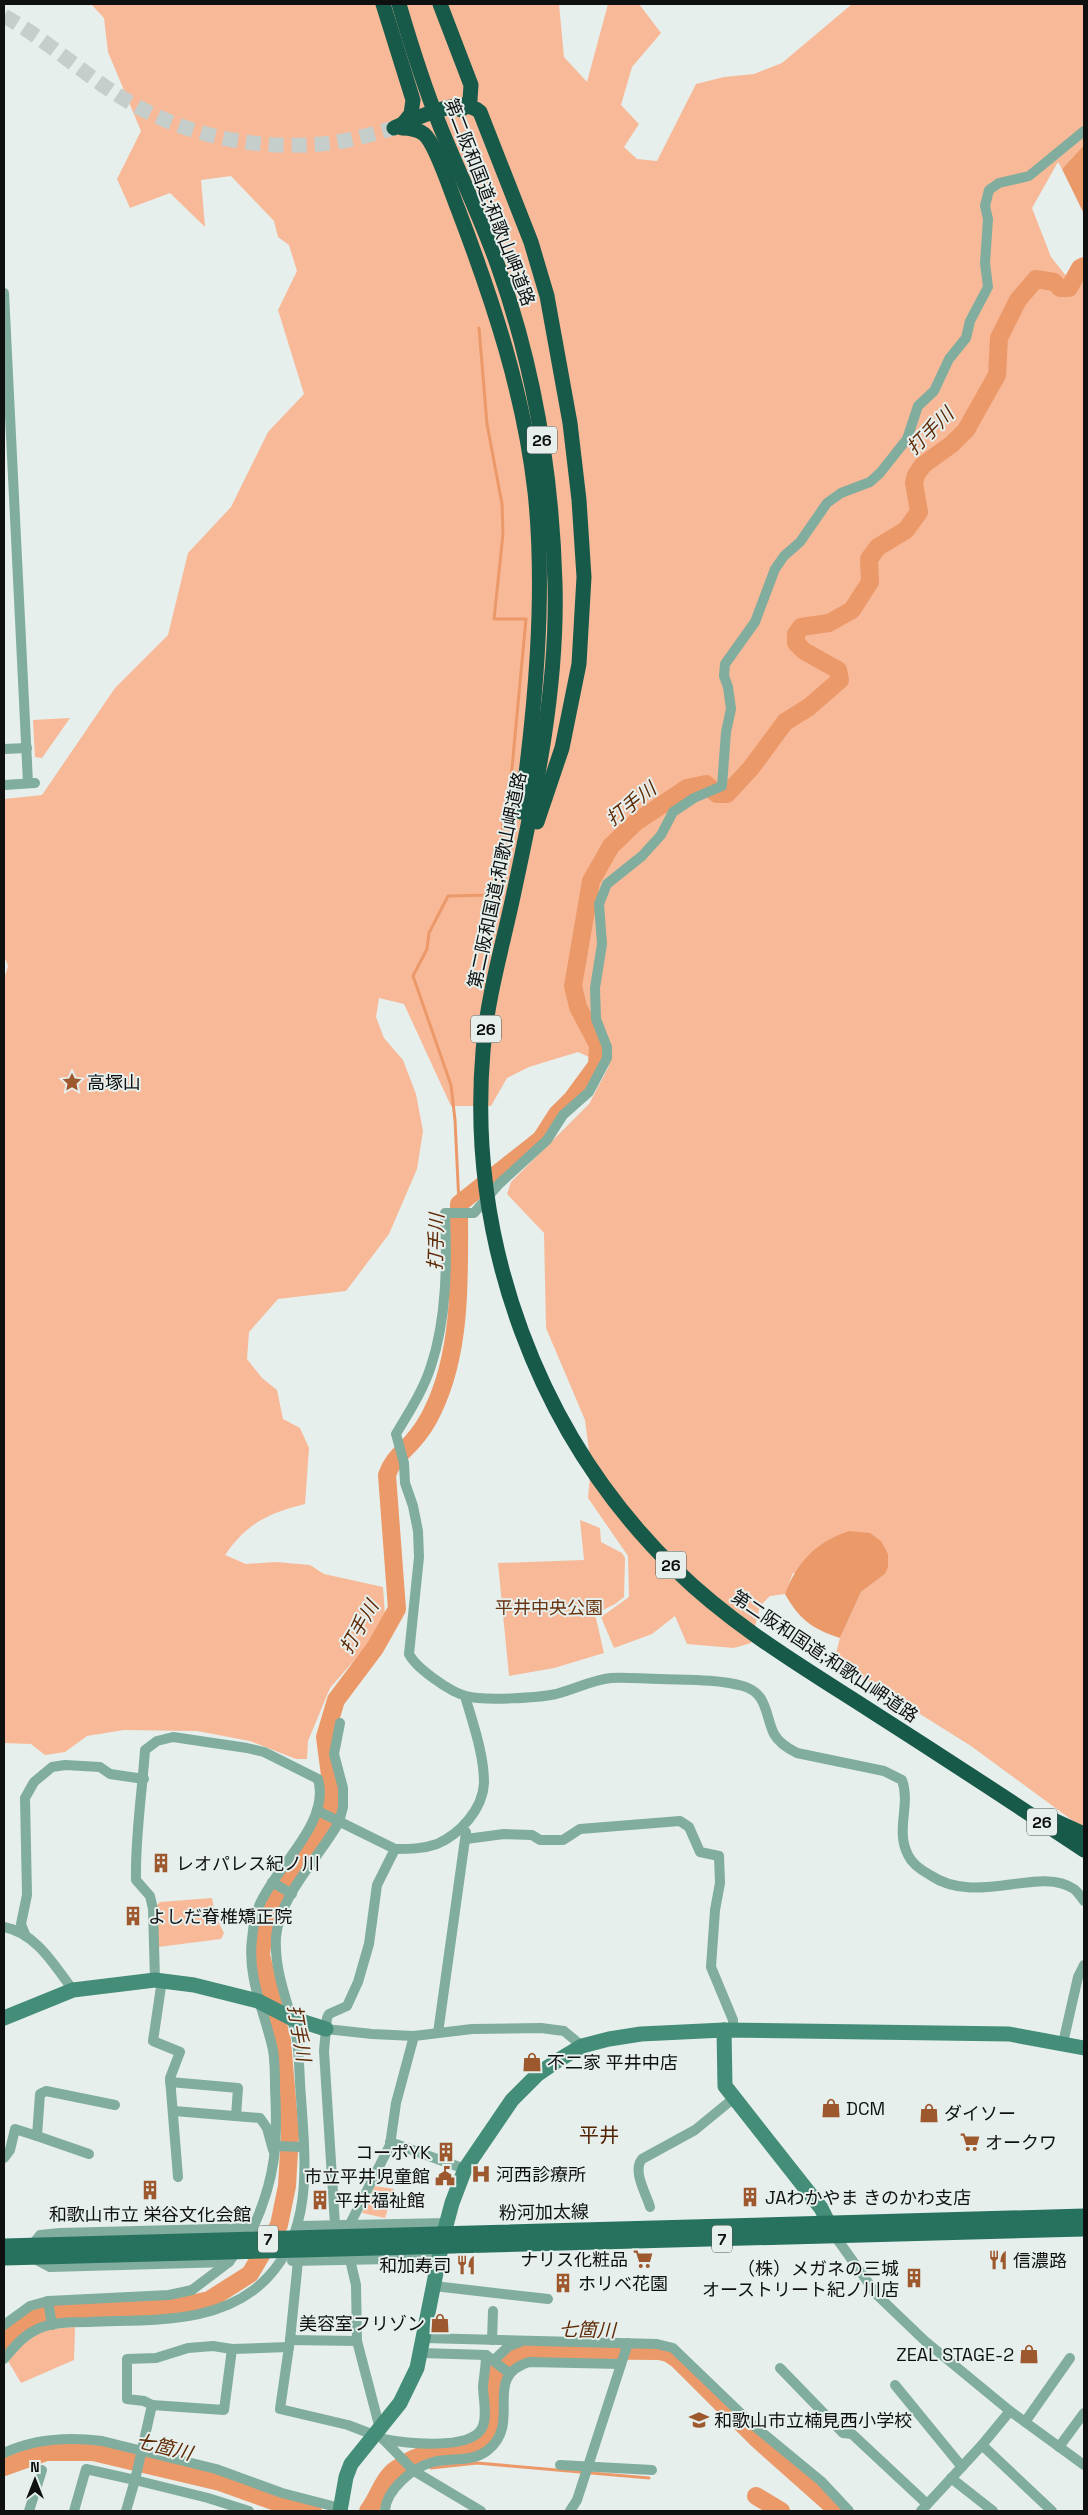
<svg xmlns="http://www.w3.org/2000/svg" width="1088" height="2515" viewBox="0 0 1088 2515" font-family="'Space Grotesk','Noto Sans JP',sans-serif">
<rect width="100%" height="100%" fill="#e6efec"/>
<g fill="#f8b998">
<path d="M 91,4 L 559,4 L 564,57 L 587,82 L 608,4 L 639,4 L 661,33 L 632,67 L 621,105 L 639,124 L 624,147 L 637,159 L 657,161 L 696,84 L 724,77 L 754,74 L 782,63 L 852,4 L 1084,4 L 1084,145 L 1062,169 L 1058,162 L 1032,208 L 1051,257 L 1067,277 L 1084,262 L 1084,1829 L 971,1746 L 834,1660 L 840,1638 L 861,1592 L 885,1574 L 793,1573 L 785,1594 L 770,1596 L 760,1606 L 751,1643 L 734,1648 L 687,1644 L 675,1616 L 652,1634 L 614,1648 L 601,1617 L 629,1597 L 628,1556 L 588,1498 L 591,1466 L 585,1420 L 546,1328 L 544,1233 L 507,1194 L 511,1182 L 589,1104 L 609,1066 L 578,1052 L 529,1067 L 507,1078 L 491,1106 L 451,1106 L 404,1004 L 379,998 L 376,1017 L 384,1038 L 403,1060 L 416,1094 L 423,1131 L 417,1169 L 389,1234 L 346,1291 L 278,1299 L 249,1332 L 247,1359 L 262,1378 L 277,1390 L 283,1419 L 300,1428 L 309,1448 L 305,1504 C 269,1513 247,1523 225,1555 L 246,1564 L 276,1562 L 310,1565 L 324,1574 L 383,1587 L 385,1615 L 378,1633 L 330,1688 L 308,1741 L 307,1759 L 296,1759 L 250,1741 L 197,1731 L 124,1730 L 87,1736 L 65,1752 L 45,1755 L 31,1744 L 4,1743 L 4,979 L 8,966 L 4,956 L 4,799 L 42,795 L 115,688 L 168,635 L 188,553 L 231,507 L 268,432 L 304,394 L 278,310 L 297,271 L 289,245 L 278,237 L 274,221 L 231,176 L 201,180 L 205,227 L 170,193 L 130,208 L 117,179 L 141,131 L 108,52 L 104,18 Z"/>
<path d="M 70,718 L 42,758 L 35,757 L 33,720 Z"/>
<path d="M 580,1520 L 600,1528 L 601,1542 L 622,1553 L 625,1558 L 624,1597 L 615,1604 L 595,1614 L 604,1653 L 554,1668 L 509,1676 L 498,1563 L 584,1560 Z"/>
<path d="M 212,1898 L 215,1915 L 224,1933 L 221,1939 L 158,1947 L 155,1907 L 160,1902 Z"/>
<path d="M 375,2186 L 394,2189 L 385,2218 L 362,2213 Z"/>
<path d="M 75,2327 L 74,2360 L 21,2383 L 8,2361 C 32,2334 38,2329 75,2327 Z"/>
</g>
<g fill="#ec996a">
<path d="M 1084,145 L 1084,214 L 1062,169 Z"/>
<path d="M 849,1531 L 870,1533 L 881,1541 L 888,1554 L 888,1567 L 885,1574 L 861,1592 L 840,1638 C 812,1629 799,1619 785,1594 C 797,1562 816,1542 849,1531 Z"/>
</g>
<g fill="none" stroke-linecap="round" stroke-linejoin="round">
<g stroke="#ec996a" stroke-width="3">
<path d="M 459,1204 L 455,1120 L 451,1085 L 413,976 L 427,949 L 429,933 L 448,896 L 490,895 L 500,850 L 504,815 L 509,800 L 526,619 L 494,619 L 503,534 L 502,504 L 487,424 L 479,328"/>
<path d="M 414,2458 L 420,2463"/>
<path d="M 431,2468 L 477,2463 L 649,2478"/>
</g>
<g stroke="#ec996a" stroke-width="18">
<path d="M 4,2343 L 25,2322 L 55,2312 L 178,2307 L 209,2300 L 250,2274 L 279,2225 L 287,2186 L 290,2134 L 282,2041 L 261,1955 L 265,1919 L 286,1879 L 325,1823 L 333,1798 L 325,1737 L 336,1700 L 375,1648 L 397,1609 L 387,1475 C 392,1460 402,1453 412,1442 C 420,1433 428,1421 433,1410 C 463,1348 459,1271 459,1204 L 541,1139 L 557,1114 L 572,1099 L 597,1065 L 598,1045 L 578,1007 L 573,986 L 591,881 L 611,846 L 636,822 L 687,788 L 706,784 L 717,794 L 727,794 L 751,768 L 785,722 L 809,707 L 840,680 L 838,670 L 804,651 L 796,643 L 796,634 L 801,627 L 829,623 L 852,610 L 870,582 L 869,559 L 878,547 L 906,530 L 919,512 L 914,483 L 916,475 L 923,465 L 952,444 L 966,430 L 997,375 L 999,338 L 1018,300 L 1036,279 L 1054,282 L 1060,288 L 1069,288 L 1080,268 L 1084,266"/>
<path d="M 4,2467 L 46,2452 L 93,2452 L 220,2482 L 276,2502 L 313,2511"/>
<path d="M 756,2496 L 781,2511"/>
<path d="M 368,2511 C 379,2497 382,2478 398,2468 C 407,2461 418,2456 429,2454 C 449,2450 472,2455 486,2438 C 509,2411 468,2362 533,2350 L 659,2351 L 668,2353 L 677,2359 L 756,2438 L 838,2511"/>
</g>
<path stroke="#c6cecb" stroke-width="15" stroke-dasharray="15 8" stroke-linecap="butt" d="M 4,16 C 42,37 74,66 110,90 C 175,134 253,152 331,143 C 352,140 373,134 394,128"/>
<g stroke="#80ad9e" stroke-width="10">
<path d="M 1084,131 L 1029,176 L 999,183 L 989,190 L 985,206 L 988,219 L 985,263 L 988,287 L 970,321 L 966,338 L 949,359 L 934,391 L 918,406 L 907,439 L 880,473 L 870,482 L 841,493 L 827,503 L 800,542 L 784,556 L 775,569 L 755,622 L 725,664 L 724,676 L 728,687 L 731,709 L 726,732 L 722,786 L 694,798 L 673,812 L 661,835 L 642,856 L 607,884 L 599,904 L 602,944 L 595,988 L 596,1019 L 607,1047 L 607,1058 L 589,1092 L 563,1115 L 547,1140 L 499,1184 L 474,1213 L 445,1213 C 447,1263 447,1318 431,1366 C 423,1391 409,1412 396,1434 L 404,1463 L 405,1483 L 413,1506 L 418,1531 L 419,1557 L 409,1654 C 416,1668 450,1692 466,1696 C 483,1701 538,1698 556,1694 C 575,1689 592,1680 611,1678 C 627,1677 644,1679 660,1679 C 687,1680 716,1679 743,1686 C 768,1693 765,1716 774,1734 C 779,1743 789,1749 797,1753 L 884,1771 L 902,1780 C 911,1805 895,1830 908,1855 C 912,1864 921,1870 930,1875 C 977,1907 1039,1865 1074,1889 C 1078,1892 1081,1897 1084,1901"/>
<path d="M 4,293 L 28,783"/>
<path d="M 4,749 L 27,748"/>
<path d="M 4,785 L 35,783"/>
<path d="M 318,1811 L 395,1849"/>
<path d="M 466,1839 L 504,1834 L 532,1835 L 540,1840 L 563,1840 L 580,1829 L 680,1821 L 689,1827 L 700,1852 L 719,1856 L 720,1883 L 715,1910 L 711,1967 L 733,2020 L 733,2030"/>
<path d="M 272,1882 L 292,1894"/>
<path d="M 4,1927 C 36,1933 54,1965 73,1990"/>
<path d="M 25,1934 L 21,1924 L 27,1895 L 25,1798 L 34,1782 L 52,1767 L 65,1765 L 100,1767 L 110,1774 L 144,1779"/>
<path d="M 155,1980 L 153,1909 L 150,1896 L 136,1880 C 135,1837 142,1794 145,1750 L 157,1741 L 173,1737 L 247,1748 L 264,1752 L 318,1779 C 331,1823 275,1867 259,1906 C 255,1915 253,1929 252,1939 C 247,1978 265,2013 273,2050 C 275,2062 275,2076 275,2088 C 278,2143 276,2177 253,2228"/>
<path d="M 162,1980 L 153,2041 L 180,2052 L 170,2078 L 178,2177"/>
<path d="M 326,2029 L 372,2034 L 414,2036 L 472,2029 L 541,2028 L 564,2031 L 582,2046"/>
<path d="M 438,2033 L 466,1832"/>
<path d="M 1063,2043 L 1078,1977 L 1084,1965"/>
<path d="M 170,2082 L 238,2088 L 236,2116"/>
<path d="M 174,2111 L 260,2118 L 267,2128 L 273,2150"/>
<path d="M 390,2142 L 465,2169"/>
<path d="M 277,2146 L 303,2147"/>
<path d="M 89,2154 L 37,2136 L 40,2094 L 46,2091 L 115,2105"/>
<path d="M 4,2158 L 10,2150 L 15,2129 L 37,2136"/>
<path d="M 650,2207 C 646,2193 632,2171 642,2159 L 695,2130 L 734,2098"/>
<path d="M 350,2224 L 390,2145 L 396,2103 L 414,2036"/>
<path d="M 335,2225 L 324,2051 L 327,2018 L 329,2014 L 347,2006 L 358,1982 L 369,1944 L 377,1885 L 395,1849 C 409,1849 423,1849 437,1844 C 460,1834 483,1809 484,1783 C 484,1754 473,1724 465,1696"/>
<path d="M 342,2225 L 356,2285 L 357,2341 L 380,2429"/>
<path d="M 299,2226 L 447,2223"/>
<path d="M 835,2236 L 877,2295 L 925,2341 L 1010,2411 L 1084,2465"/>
<path d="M 32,2245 L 40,2235 L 60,2233 L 253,2228 L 250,2233"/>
<path d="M 33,2258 L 50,2267 L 229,2262 L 239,2248"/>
<path d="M 292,2261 L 439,2258"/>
<path d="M 298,2261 L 290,2340 L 280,2409 L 348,2425 L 374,2435"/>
<path d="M 434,2286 L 548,2299"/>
<path d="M 48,2301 L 52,2325"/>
<path d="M 4,2325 L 30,2306 L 48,2301 L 169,2295 L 192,2290 L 229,2262"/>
<path d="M 424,2338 L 657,2344 L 673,2348 L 753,2425 L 821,2481 L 849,2511"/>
<path d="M 290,2340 L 357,2341"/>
<path d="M 492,2340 L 493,2311"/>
<path d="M 421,2353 L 486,2355 L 509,2373"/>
<path d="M 4,2359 C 12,2349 21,2338 32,2332 C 47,2322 71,2322 89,2322 C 149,2319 223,2326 268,2277 C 314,2228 305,2159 301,2097 C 299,2077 300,2055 296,2035 C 288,2002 274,1972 276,1937 C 280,1894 319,1858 339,1822 L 343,1807 L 343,1788 L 334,1754 L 340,1723"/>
<path d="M 494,2360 L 509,2346 L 520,2342"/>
<path d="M 780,2368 L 843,2433 L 852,2434 L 927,2504"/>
<path d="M 895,2385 L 962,2467"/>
<path d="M 152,2405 L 224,2410 L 232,2349 L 289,2347"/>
<path d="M 1025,2422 L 1070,2358"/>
<path d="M 382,2438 L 414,2471 L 481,2511"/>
<path d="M 383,2439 C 404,2443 470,2451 482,2428 C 488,2417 483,2398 483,2386 C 484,2376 486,2366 486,2355"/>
<path d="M 982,2445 L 1052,2511"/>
<path d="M 1059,2447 L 1084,2413"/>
<path d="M 4,2453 C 34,2439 70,2437 102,2441 L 216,2469 L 282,2493 L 340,2508"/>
<path d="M 560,2465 L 652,2470"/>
<path d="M 951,2478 L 993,2511"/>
<path d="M 29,2511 L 42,2470"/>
<path d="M 74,2511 L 86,2469 L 135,2480 L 152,2405 L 144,2401 L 127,2399 L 127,2359 L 156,2358 L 188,2348 L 213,2346 L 232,2349"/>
<path d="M 126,2511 L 135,2480 L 208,2498 L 249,2511"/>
<path d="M 385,2511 C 386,2490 413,2467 433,2462 C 451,2457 472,2463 488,2450 C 523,2422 481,2377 529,2362 L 621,2364"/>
<path d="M 570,2511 L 577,2500 L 628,2343"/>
<path d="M 921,2511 L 982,2445 L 1010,2411"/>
</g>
<g stroke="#448d78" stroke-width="15">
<path d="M 4,2018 L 73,1990 L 155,1980 L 194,1985 L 258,2001 L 291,2018 L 326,2029"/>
<path d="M 724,2030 L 725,2086 L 821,2208 L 833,2232"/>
<path d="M 340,2511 L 346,2477 L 351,2464 L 400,2403 L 417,2368 L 444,2233 L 452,2203 L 465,2169 L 512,2100 L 538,2074 L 557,2061 L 582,2046 L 609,2039 L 641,2034 L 724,2030 L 1009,2034 L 1084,2048"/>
</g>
<g stroke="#27725f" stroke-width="15">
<path d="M 4,2246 L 1084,2216"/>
<path d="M 4,2258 L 1084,2229"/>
</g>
<g stroke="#185a4a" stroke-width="15">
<path d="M 383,4 L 413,100 L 411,114 L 403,124"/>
<path d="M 399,4 C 411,45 424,86 440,126 C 459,173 481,218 498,266 C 534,367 552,475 555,583 C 558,688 536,790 514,892 C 503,945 487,997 483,1051 C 467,1242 538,1436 676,1570 C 732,1625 801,1666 868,1709 C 940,1755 1012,1802 1084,1850"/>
<path d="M 440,4 L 471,85 L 470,100 L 461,110"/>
<path d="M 394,128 C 414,119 462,95 480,112 L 531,242 L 547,296 L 570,423 L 579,500 L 584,577 L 579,664 L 562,748 L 537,822"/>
<path d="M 402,128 C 410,128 417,129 424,134 C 436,144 451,192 458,209 C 493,301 524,394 535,492 C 546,595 535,710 521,812"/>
<path d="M 1049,1818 L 1084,1834"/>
</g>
</g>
<defs>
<symbol id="sight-bare" viewBox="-9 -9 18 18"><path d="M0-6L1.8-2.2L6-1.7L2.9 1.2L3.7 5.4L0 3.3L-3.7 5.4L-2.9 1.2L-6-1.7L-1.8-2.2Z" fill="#9e582e" stroke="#e6efec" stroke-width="2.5" paint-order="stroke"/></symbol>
<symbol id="building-bare" viewBox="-9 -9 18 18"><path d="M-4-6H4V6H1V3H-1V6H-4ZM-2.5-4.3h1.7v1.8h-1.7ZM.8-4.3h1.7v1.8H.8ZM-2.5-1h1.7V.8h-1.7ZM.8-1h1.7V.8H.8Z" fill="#9e582e" stroke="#e6efec" stroke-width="2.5" paint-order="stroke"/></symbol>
<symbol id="shop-bare" viewBox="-9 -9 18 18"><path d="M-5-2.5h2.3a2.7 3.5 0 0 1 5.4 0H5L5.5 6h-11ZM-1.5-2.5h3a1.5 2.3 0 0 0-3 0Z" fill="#9e582e" stroke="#e6efec" stroke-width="2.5" paint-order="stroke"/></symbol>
<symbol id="supermarket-bare" viewBox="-9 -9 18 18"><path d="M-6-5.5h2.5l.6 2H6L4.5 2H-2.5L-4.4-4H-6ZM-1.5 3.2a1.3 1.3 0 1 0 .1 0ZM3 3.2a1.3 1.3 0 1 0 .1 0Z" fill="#9e582e" stroke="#e6efec" stroke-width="2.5" paint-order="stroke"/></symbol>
<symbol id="hospital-bare" viewBox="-9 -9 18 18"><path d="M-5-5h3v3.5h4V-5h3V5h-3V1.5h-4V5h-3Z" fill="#9e582e" stroke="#e6efec" stroke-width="2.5" paint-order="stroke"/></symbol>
<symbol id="civic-bare" viewBox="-9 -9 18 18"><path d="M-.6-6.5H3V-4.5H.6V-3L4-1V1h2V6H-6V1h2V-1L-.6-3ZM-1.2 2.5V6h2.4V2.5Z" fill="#9e582e" stroke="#e6efec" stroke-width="2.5" paint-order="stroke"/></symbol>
<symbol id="restaurant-bare" viewBox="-9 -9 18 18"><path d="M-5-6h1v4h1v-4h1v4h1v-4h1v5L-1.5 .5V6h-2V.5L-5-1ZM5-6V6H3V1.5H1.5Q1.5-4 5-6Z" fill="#9e582e" stroke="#e6efec" stroke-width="2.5" paint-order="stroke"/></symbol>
<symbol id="school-bare" viewBox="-9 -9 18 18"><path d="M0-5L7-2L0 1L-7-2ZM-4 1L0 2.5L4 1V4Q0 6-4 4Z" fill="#9e582e" stroke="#e6efec" stroke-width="2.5" paint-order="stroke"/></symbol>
</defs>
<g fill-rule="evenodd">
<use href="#sight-bare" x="58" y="1068" width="28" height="28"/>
<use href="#building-bare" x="147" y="1849" width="28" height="28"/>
<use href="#building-bare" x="119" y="1902" width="28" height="28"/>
<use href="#shop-bare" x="518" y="2048" width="28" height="28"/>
<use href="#shop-bare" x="817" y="2094" width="28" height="28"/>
<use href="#shop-bare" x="915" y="2099" width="28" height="28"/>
<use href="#supermarket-bare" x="956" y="2128" width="28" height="28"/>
<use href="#building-bare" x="432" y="2138" width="28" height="28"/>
<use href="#hospital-bare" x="467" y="2160" width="28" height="28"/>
<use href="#civic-bare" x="431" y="2162" width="28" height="28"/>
<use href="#building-bare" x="136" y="2176" width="28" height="28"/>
<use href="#building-bare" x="736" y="2183" width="28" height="28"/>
<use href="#building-bare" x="306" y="2186" width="28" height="28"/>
<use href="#supermarket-bare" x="629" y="2245" width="28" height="28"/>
<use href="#restaurant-bare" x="984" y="2246" width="28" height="28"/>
<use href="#restaurant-bare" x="452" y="2251" width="28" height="28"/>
<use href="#building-bare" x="900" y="2264" width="28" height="28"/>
<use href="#building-bare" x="549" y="2269" width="28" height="28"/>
<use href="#shop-bare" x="426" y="2309" width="28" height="28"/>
<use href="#shop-bare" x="1015" y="2340" width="28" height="28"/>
<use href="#school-bare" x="685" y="2406" width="28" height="28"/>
</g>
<g text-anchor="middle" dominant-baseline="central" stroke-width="4" stroke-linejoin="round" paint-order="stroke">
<g fill="#e6efec" stroke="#4f5452" stroke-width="1">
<rect x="527" y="426.5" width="30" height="27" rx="4"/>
<rect x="471" y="1015.5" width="30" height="27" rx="4"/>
<rect x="656" y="1551.5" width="30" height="27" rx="4"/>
<rect x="1027" y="1808.5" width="30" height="27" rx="4"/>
<rect x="258" y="2225.5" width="20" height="27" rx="4"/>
<rect x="712" y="2225.5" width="20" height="27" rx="4"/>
</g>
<g font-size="16" font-weight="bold" fill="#0e1110">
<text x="542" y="440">26</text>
<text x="486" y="1029">26</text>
<text x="671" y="1565">26</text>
<text x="1042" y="1822">26</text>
<text x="268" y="2239">7</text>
<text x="722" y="2239">7</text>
</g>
<g font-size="18" fill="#0e1110" stroke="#e6efec">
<text transform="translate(490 202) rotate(69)">第二阪和国道;和歌山岬道路</text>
<text transform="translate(497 880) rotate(-78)">第二阪和国道;和歌山岬道路</text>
<text transform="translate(825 1656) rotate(34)">第二阪和国道;和歌山岬道路</text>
<text transform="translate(544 2212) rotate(-1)">粉河加太線</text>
</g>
<g font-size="18" fill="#0e1110" stroke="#e6efec" text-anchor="start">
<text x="87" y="1082">高塚山</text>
<text x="176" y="1863">レオパレス紀ノ川</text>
<text x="148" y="1916">よしだ脊椎矯正院</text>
<text x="547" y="2062">不二家 平井中店</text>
<text x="846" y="2108">DCM</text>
<text x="944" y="2113">ダイソー</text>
<text x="985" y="2142">オークワ</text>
<text x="431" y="2152" text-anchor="end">コーポYK</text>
<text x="496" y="2174">河西診療所</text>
<text x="430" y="2176" text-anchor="end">市立平井児童館</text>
<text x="765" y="2197">JAわかやま きのかわ支店</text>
<text x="335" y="2200">平井福祉館</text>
<text x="150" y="2214" text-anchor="middle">和歌山市立 栄谷文化会館</text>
<text x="628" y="2259" text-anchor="end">ナリス化粧品</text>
<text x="1013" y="2260">信濃路</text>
<text x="451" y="2265" text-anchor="end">和加寿司</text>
<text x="899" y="2268" text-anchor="end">（株）メガネの三城<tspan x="899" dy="21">オーストリート紀ノ川店</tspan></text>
<text x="578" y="2283">ホリベ花園</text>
<text x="425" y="2323" text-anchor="end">美容室フリゾン</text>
<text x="1014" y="2354" text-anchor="end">ZEAL STAGE-2</text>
<text x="714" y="2420">和歌山市立楠見西小学校</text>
</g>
<g font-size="18" fill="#693411" stroke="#e6efec">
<text x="549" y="1607">平井中央公園</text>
</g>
<g font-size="19" font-style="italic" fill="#5f2a06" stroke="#e6efec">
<text transform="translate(930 431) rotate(-45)">打手川</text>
<text transform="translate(631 804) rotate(-38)">打手川</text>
<text transform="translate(436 1242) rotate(-88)">打手川</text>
<text transform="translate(359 1627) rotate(-60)">打手川</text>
<text transform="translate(299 2033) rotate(80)">打手川</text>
<text transform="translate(587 2330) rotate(1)">七箇川</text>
<text transform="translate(164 2447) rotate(14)">七箇川</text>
</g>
<g font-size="20" fill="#522404" stroke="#e6efec">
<text x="599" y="2135">平井</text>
</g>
</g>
<rect width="1088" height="2515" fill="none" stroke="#0e1110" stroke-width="10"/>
<g transform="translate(35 2480)" stroke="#e6efec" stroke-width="4" paint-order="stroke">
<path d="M0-4L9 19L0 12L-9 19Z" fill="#0e1110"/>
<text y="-8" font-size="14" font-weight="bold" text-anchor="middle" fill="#0e1110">N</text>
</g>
</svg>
